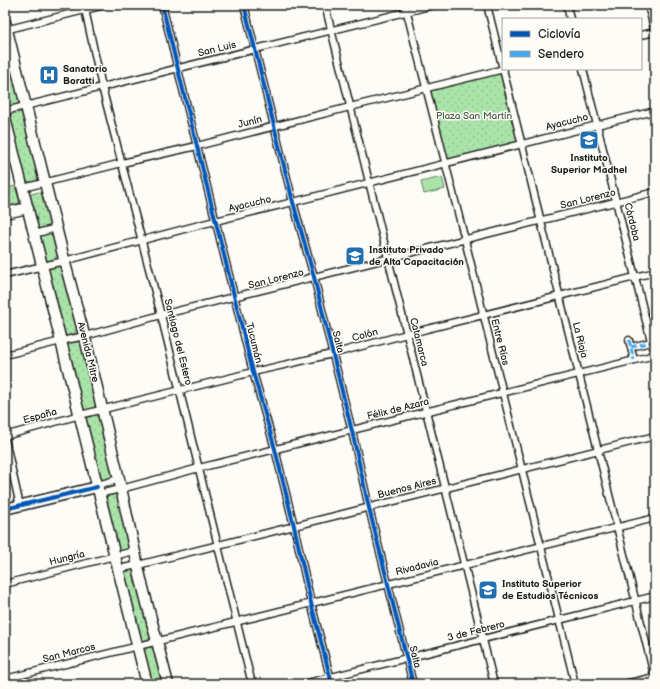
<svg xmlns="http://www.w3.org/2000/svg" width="660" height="689" viewBox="0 0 660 689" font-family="'Balsamiq Sans',sans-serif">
<defs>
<pattern id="park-dots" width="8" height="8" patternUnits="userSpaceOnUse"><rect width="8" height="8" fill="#aae4a9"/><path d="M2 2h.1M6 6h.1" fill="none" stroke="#92c391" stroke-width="1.8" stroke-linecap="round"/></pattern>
</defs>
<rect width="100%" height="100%" fill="#fdfcf7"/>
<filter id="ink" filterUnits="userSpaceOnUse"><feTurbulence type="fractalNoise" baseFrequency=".025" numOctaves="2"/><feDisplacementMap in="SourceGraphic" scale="8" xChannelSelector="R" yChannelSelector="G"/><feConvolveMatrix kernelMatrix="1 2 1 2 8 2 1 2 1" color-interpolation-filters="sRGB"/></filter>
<g filter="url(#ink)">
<g fill="#aae4a9" stroke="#638062">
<path d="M 442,177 L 445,189 L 424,194 L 421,182 Z"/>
<path d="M 46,233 L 49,233 L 54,237 L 58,253 L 55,259 L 50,262 L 44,260 L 38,239 L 40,236 Z"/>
</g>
<g fill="url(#park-dots)" stroke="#638062">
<path d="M 5,38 L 20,101 C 16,106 10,107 5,103 Z"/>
<path d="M 502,71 L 520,144 L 446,162 L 428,89 Z"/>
<path d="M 17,112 L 23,113 L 39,177 L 37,180 L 32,182 L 26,181 L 9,117 L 11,115 Z"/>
<path d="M 5,186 L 6,186 L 7,188 L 15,186 L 20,203 L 5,207 Z"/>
<path d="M 38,192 L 44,193 L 51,225 L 49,227 L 40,230 L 37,228 L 29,196 L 32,194 Z"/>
<path d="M 57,265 L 62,269 L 77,328 L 75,333 L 69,336 L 63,334 L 47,271 L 51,266 Z"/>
<path d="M 70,341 L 76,341 L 82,344 L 96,403 C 95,410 88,412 82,409 L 66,346 Z"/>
<path d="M 94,414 L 99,418 L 113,472 L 110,478 L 104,480 L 98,479 L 84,420 L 88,415 Z"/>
<path d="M 115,492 L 118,495 L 130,546 C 126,551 122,552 116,549 L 104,495 Z"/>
<path d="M 129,570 L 135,571 L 152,635 C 149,639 146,641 141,640 L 123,573 Z"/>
<path d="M 149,647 L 155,649 L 166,684 L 148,684 L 143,650 Z"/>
</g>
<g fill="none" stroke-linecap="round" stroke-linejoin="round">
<defs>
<g id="street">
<path d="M 84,5 L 102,87 L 161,315 L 252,684"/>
<path d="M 162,5 L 253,372 L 275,449 L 294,526 L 311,603 L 332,684"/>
<path d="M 244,5 L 293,202 L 314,277 L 331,347 L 352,431 L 369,508 L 413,684"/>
<path d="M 325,5 L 494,684"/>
<path d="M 405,5 L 465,240 L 575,684"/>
<path d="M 487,5 L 655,679"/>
<path d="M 567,5 L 570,19"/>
<path d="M 648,5 L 655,32"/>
<path d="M 5,30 L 105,5"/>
<path d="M 641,35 L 655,32"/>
<path d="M 583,69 L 655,357"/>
<path d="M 5,111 L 434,5"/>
<path d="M 23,188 L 122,163 L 197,146 L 350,107 L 504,69"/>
<path d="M 34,234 L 56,228"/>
<path d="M 5,275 L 64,261 L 203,224 L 293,202 L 597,125 L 655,111"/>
<path d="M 629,340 L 634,360"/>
<path d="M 631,347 L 651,342"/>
<path d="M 5,355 L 61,341 L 85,336 L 161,315 L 655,192"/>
<path d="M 5,436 L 80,415 L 253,372 L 332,354 L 407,334 L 655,272"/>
<path d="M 5,439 L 20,506"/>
<path d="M 97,487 L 101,484 L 119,479"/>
<path d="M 98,494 L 121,489 L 199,468 L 655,355"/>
<path d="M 118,569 L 138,565 L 655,436"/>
<path d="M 5,584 L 134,551"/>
<path d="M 5,679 L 655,518"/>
<path d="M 303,684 L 655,596"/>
<path d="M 625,684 L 655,677"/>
</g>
<g id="primary">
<path d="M 5,22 L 66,267 L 86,342 L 119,479 L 141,580 L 168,684"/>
<path d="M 5,118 C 52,307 99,496 147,684"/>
<path d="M 5,213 L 28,208"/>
<path d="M 5,509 L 97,487"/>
</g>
</defs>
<use href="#street" stroke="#1c1c1c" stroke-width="9"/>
<use href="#primary" stroke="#1c1c1c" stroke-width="13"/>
<use href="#street" stroke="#fdfcf7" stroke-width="6"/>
<use href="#primary" stroke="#fdfcf7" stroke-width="10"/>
<g stroke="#3fa9f5" stroke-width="3" stroke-dasharray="6 3" stroke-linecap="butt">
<path d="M 629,340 L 634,360"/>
<path d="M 631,347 L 651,342"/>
</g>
<defs>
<g id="cycleway">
<path d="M 162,5 L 253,372 L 275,449 L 294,526 L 311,603 L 332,684"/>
<path d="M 244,5 L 293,202 L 314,277 L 331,347 L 352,431 L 369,508 L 413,684"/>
<path d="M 5,509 L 97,487"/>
</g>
</defs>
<use href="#cycleway" stroke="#fdfcf7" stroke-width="6"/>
<use href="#cycleway" stroke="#0057b8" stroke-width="4"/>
</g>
</g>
<defs>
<symbol id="hospital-square" viewBox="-11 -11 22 22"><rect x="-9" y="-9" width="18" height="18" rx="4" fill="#1f6fb2" stroke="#fdfcf7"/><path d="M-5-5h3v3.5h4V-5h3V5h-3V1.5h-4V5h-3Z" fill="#fff"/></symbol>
<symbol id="university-square" viewBox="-11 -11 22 22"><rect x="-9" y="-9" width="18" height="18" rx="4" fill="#1f6fb2" stroke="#fdfcf7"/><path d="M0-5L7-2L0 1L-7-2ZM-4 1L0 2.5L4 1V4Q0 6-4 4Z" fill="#fff"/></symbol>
</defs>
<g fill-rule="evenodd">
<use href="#hospital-square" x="38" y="64" width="22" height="22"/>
<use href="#university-square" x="578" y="129" width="22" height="22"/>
<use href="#university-square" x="344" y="245" width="22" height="22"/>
<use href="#university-square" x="477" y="579" width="22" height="22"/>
</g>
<g text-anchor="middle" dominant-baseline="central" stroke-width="3" stroke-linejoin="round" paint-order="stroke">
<g font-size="10" fill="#1c1c1c" stroke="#fdfcf7">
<text transform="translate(217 49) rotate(-14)">San Luis</text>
<text transform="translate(250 122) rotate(-14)">Junín</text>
<text transform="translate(567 122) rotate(-14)">Ayacucho</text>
<text transform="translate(588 199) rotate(-14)">San Lorenzo</text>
<text transform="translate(250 204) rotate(-13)">Ayacucho</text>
<text transform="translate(632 222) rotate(76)">Córdoba</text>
<text transform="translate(276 279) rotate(-14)">San Lorenzo</text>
<text transform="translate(365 335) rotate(-15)">Colón</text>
<text transform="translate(580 340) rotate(76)">La Rioja</text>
<text transform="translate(178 342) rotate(76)">Santiago del Estero</text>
<text transform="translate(338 342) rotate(76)">Salta</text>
<text transform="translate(419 342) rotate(76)">Catamarca</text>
<text transform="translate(500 342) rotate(76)">Entre Ríos</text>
<text transform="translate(254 343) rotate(76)">Tucumán</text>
<text transform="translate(88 352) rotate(76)">Avenida Mitre</text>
<text transform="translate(398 409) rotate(-14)">Félix de Azara</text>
<text transform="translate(40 416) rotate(-16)">España</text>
<text transform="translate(407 488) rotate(-14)">Buenos Aires</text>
<text transform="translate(67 558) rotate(-14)">Hungría</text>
<text transform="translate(417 567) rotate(-14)">Rivadavia</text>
<text transform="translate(476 631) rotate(-14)">3 de Febrero</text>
<text transform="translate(69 653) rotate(-14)">San Marcos</text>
<text transform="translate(415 657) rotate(76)">Salta</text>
</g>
<g font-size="10" font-weight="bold" fill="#1c1c1c" stroke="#fdfcf7" text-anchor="start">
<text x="63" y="69">Sanatorio<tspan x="63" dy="12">Boratti</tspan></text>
<text x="589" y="158" text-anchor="middle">Instituto<tspan x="589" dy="12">Superior Madhel</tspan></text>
<text x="369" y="250">Instituto Privado<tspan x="369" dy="12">de Alta Capacitación</tspan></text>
<text x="502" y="584">Instituto Superior<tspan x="502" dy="12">de Estudios Técnicos</tspan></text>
</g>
<g font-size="10" fill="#475846" stroke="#fdfcf7">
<text x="474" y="116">Plaza San Martín</text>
</g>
</g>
<rect width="660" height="689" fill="none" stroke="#fdfcf7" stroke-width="20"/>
<rect x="10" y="10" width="640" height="669" fill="none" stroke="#1c1c1c" stroke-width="1.5" filter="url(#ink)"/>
<rect x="502" y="18" width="140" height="52" fill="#fdfcf7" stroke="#a3a29f"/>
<rect x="510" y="31" width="20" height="6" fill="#0057b8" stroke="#a3a29f"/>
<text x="538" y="38" font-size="12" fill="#1c1c1c">Ciclovía</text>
<rect x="510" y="51" width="20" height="6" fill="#3fa9f5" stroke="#a3a29f"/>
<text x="538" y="58" font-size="12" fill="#1c1c1c">Sendero</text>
</svg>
